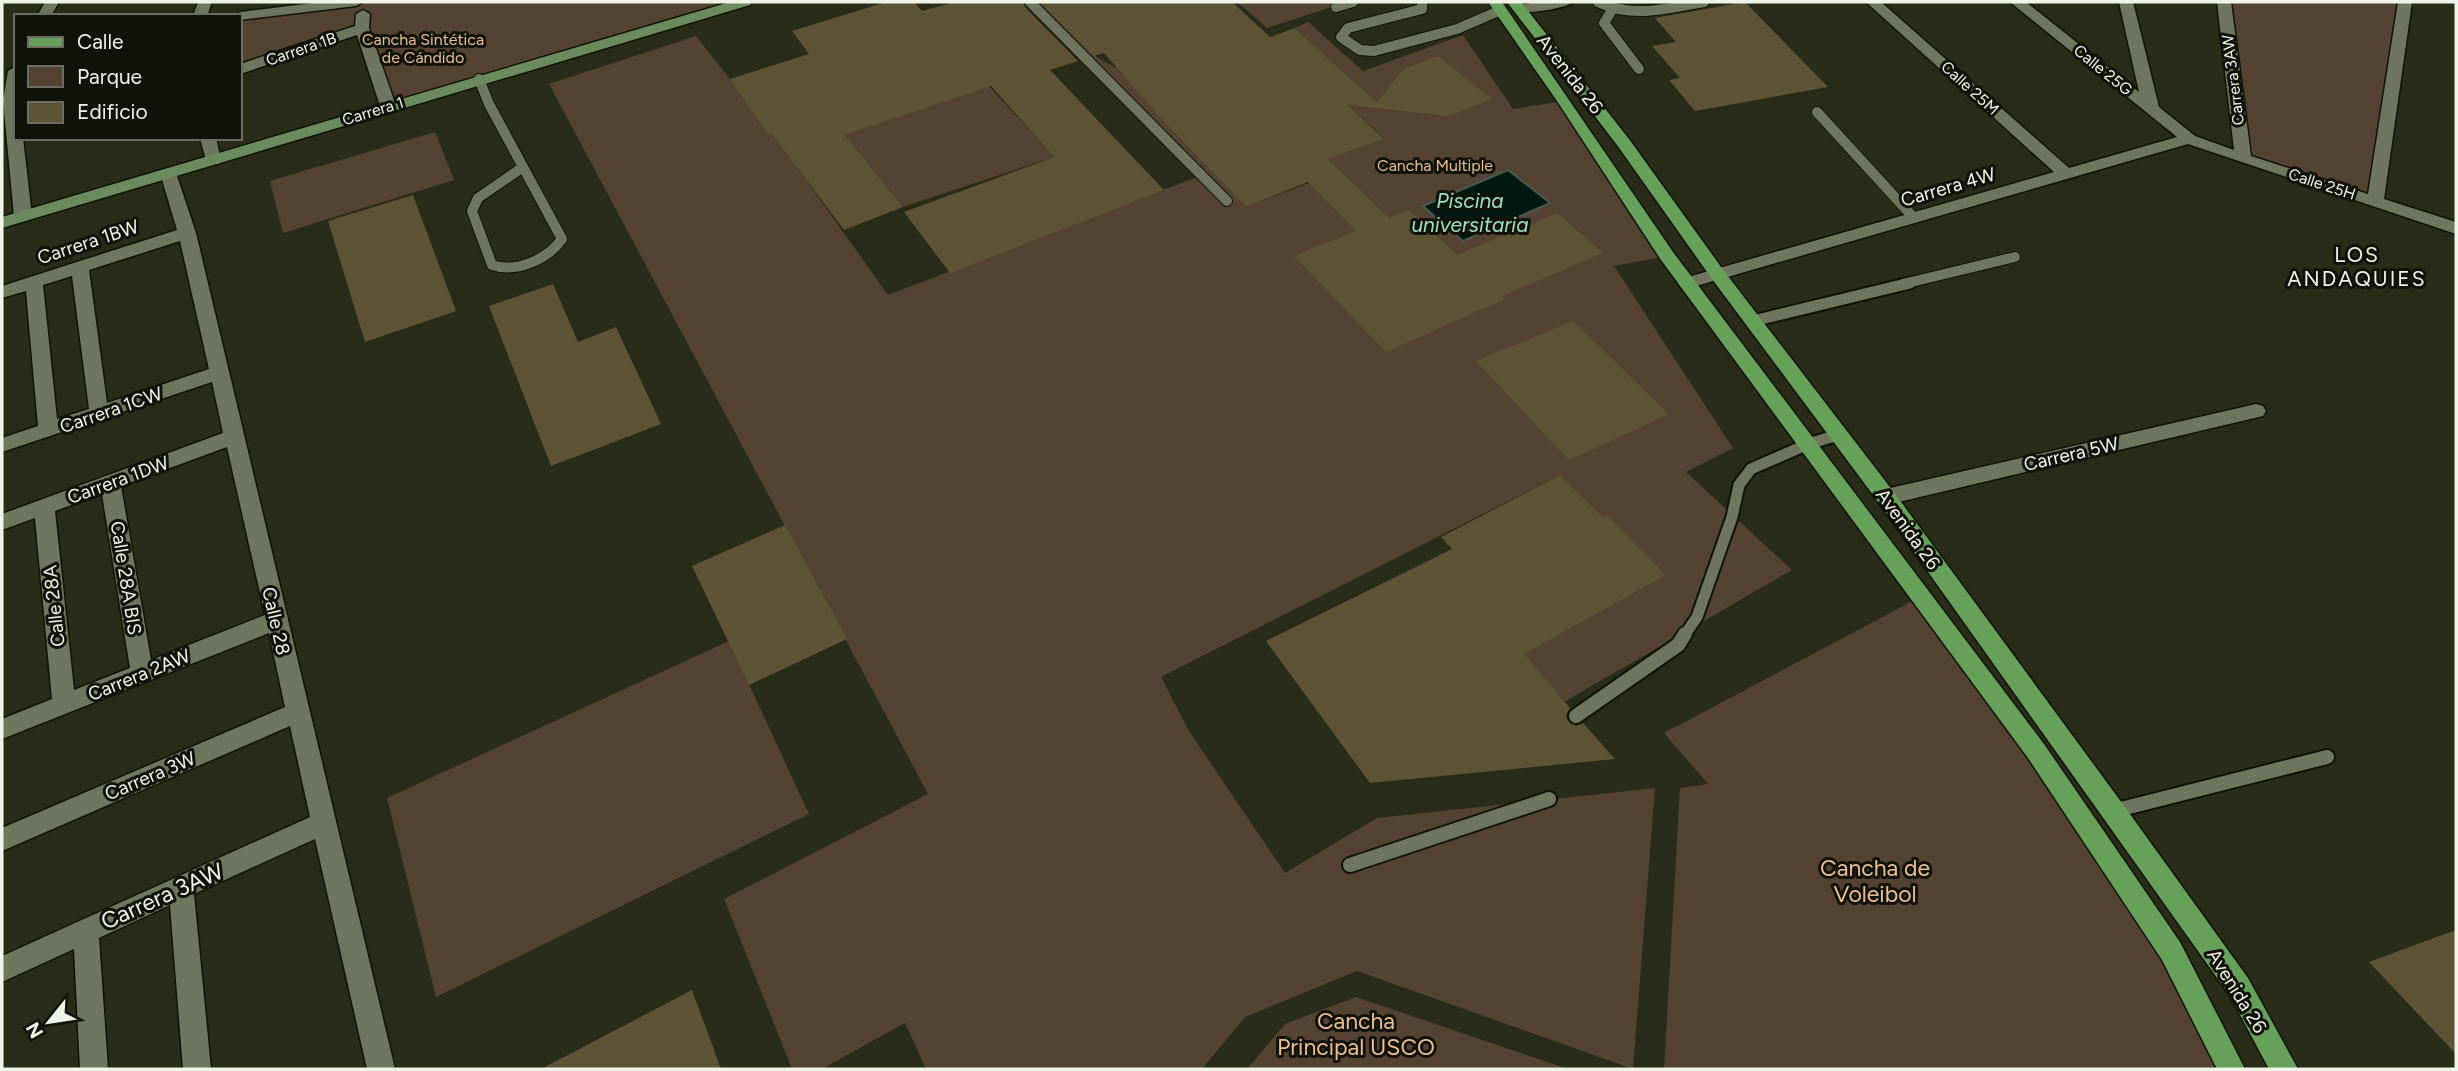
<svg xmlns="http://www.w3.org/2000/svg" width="2458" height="1071" viewBox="0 0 2458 1071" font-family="Figtree,sans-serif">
<rect width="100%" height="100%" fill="#282c19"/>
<g fill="#544332">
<path d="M 367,2 L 745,2 L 392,105 L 363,26 L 240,68 L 240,18 Z"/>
<path d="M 1036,2 L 1056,2 L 1073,19 L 1067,27 L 1095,56 L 1118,69 L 1246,207 L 1309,183 L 1335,209 L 1366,196 L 1285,116 L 1348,152 L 1384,138 L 1333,91 L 1355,83 L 1295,28 L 1308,22 L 1363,71 L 1463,35 L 1513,109 L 1564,101 L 1667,256 L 1614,266 L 1733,448 L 1686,472 L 1792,570 L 1564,702 L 1440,555 L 1591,505 L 1560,475 L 1161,677 L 1189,731 L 1285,873 L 1377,818 L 1655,788 L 1633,1069 L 1357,971 L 1245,1017 L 1202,1069 L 926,1069 L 905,1023 L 822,1069 L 792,1069 L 724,899 L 928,794 L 549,84 L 696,36 L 777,139 L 888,295 L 1197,177 Z"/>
<path d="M 1237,2 L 1347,2 L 1267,28 Z"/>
<path d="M 2228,2 L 2405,2 L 2374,200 L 2245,157 Z"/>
<path d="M 989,86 L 1054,157 L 903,207 L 845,135 Z"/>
<path d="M 435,132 L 454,180 L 283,233 L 270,181 Z"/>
<path d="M 1922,596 L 2171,952 L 2233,1069 L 1664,1069 L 1680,788 L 1708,784 L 1664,733 Z"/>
<path d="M 729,641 L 809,814 L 436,997 L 387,798 Z"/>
<path d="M 1356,997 L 1568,1069 L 1247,1069 L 1285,1024 Z"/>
</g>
<path fill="#00180f" stroke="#485a50" stroke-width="2" d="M 1508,170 L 1550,203 L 1463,241 L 1423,206 Z"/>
<g fill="#5e5335">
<path d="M 886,2 L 914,2 L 922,11 L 955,2 L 1023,2 L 1025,7 L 1078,61 L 1050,70 L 1164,190 L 950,273 L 904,212 L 1054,157 L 991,86 L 845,135 L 903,207 L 844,230 L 772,134 L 768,135 L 730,79 L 809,54 L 792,31 Z"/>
<path d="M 1040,2 L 1232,2 L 1270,37 L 1295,28 L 1377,103 L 1403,69 L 1438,56 L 1492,99 L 1449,116 L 1348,105 L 1384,139 L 1328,159 L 1389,218 L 1409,210 L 1457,255 L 1557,213 L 1603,253 L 1502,296 L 1505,299 L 1386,352 L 1294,256 L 1356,231 L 1308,182 L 1246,207 L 1160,117 L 1104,53 L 1094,56 Z"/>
<path d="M 1745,2 L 1828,87 L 1695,111 L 1669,80 L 1680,78 L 1652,46 L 1676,42 L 1655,18 Z"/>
<path d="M 413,195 L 456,311 L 365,342 L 328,221 Z"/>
<path d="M 553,284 L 578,342 L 616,327 L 661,424 L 551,466 L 489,306 Z"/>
<path d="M 1573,321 L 1669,414 L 1569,460 L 1476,361 Z"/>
<path d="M 1560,475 L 1603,517 L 1607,515 L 1666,575 L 1524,654 L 1570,708 L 1566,716 L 1569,722 L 1576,726 L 1583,723 L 1615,759 L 1370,783 L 1266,641 L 1452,549 L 1441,537 Z"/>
<path d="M 785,525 L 847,639 L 749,685 L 692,566 Z"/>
<path d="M 2456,930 L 2456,1054 L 2369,962 Z"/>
<path d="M 692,990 L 721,1069 L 541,1069 Z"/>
</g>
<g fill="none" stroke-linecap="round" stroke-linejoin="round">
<defs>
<g id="lane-far2">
<path d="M 1030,2 L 1227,201"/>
<path d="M 1422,2 L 1422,9 L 1348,28 L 1341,37 L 1360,50 L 1374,51 L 1457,29 L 1501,10"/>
<path d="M 1598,2 C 1633,19 1668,8 1704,2"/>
<path d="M 1336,7 L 1353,2"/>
<path d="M 1612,10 L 1604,23 L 1639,69"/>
<path d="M 479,79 L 489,104 L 562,239 C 547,260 516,273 492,265 L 472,211 L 478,198 L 523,167"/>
<path d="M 1817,112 L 1914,218"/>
<path d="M 1903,284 L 2015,257"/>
</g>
<g id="lane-far1">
<path d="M 1753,321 L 1910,283"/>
<path d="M 1684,636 L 1697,617 L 1732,517 L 1739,485 L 1751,469 L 1808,444 L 1838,435"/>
</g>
<g id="lane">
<path d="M 1576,716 L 1678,645 L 1685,634"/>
<path d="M 2113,811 L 2327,757"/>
<path d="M 1350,865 L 1549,799"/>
</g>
<g id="street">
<path d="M 45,2 L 59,2 L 51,16 L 37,16 Z"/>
<path d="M 198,2 L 212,2 L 207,16 L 193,16 Z"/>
<path d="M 322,2 L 363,2 L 356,6 L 240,20 L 240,16 L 233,16 L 240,12 Z"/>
<path d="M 1538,2 L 1573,2 C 1565,9 1520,16 1512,9 L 1514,6 Z"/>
<path d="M 1866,2 L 1881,2 L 2069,168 L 2177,137 L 2010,2 L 2026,2 L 2139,92 L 2119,2 L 2133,2 L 2159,107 L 2195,136 L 2234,150 L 2217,2 L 2231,2 L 2251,156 L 2368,194 L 2398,2 L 2412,2 L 2384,199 L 2456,222 L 2456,234 L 2188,144 L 1693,287 L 1681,287 L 1678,283 L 1681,279 L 2054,172 Z"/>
<path d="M 363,10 L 370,14 L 369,28 L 396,106 L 394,109 L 382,109 L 380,106 L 357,35 L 240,74 L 240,64 L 355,26 L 356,14 Z"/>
<path d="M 16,66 L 16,138 L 23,138 L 32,216 L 23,221 L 14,216 L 3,100 L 8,71 Z"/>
<path d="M 200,138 L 216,138 L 221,160 L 219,164 L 207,164 Z"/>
<path d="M 168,168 L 176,173 L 196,233 L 395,1069 L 367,1069 L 315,839 L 194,894 L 211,1069 L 183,1069 L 170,905 L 99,938 L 108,1069 L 80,1069 L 74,949 L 2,982 L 2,956 L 310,817 L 290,726 L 2,851 L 2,828 L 285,707 L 269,633 L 2,739 L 2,719 L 52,699 L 35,518 L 2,530 L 2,514 L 223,433 L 212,382 L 2,452 L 2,438 L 38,426 L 26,291 L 2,298 L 2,286 L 177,230 L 160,173 ZM 180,241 L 209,369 L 107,403 L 89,270 ZM 72,276 L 89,409 L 57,419 L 43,285 ZM 227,447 L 265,615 L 151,660 L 121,486 ZM 102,494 L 130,668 L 74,690 L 55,511 Z"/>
<path d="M 2256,404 L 2263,406 L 2266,411 L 2263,416 L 1886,505 L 1879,503 L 1876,497 L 1879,491 L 1886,489 Z"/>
</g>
<path id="secondary" d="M 730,2 L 752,2 L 750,5 L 2,228 L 2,217 Z"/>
<g id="primary">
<path d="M 1488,2 L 1502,2 L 1673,252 L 2044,744 L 2180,942 L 2245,1069 L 2217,1069 L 2162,960 L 2028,758 L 1661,260 L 1557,101 Z"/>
<path d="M 1507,2 L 1521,2 L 1629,139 L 1724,271 L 1893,491 L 2122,803 L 2248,978 L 2298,1069 L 2269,1069 L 2230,996 L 1879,503 L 1712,279 L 1617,145 Z"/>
</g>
</defs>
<use href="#lane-far2" stroke="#111404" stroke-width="12"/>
<use href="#lane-far1" stroke="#111404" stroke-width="15"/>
<use href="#lane" stroke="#111404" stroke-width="18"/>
<use href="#street" stroke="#111404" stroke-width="3"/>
<use href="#secondary" stroke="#111404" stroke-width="3"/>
<use href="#primary" stroke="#111404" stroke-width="3"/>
<use href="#lane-far2" stroke="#707560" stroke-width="10"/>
<use href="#lane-far1" stroke="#707560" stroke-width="11"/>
<use href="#lane" stroke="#707560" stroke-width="14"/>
<use href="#street" fill="#707560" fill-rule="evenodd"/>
<use href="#secondary" fill="#6b8b5e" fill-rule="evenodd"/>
<use href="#primary" fill="#66a05b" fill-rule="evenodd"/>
</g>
<g text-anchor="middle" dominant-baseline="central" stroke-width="6" stroke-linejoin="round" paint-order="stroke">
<g font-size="16" fill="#ebbe92" stroke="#11130b">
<text x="423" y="39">Cancha Sintética<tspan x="423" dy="18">de Cándido</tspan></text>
<text x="1435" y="165">Cancha Multiple</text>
</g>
<g font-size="16" fill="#f0f3e7" stroke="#11130b">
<text transform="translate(301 49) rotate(-19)">Carrera 1B</text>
<text transform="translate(2103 70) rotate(39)">Calle 25G</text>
<text transform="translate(2233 80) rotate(-97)">Carrera 3AW</text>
<text transform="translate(1970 88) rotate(42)">Calle 25M</text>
<text transform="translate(373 111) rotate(-17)">Carrera 1</text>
<text transform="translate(2322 184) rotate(18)">Calle 25H</text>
</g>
<g font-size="19" fill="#f0f3e7" stroke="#11130b">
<text transform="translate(1570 74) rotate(52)">Avenida 26</text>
<text transform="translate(1948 187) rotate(-16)">Carrera 4W</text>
<text transform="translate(88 242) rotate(-18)">Carrera 1BW</text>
<text transform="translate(111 410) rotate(-19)">Carrera 1CW</text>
<text transform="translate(2071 454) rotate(-13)">Carrera 5W</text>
<text transform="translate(118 480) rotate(-20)">Carrera 1DW</text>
<text transform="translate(1908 529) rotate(54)">Avenida 26</text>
<text transform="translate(126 578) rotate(81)">Calle 28A BIS</text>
<text transform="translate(54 606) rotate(-96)">Calle 28A</text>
<text transform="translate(276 621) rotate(77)">Calle 28</text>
<text transform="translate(139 675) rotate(-22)">Carrera 2AW</text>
<text transform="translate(150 776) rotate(-23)">Carrera 3W</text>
<text transform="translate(2237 991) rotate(58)">Avenida 26</text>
</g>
<g font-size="21" font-style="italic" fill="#9ee0c6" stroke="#11130b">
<text x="1470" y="200">Piscina<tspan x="1470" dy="24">universitaria</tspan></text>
</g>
<g font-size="21" letter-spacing="2" fill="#f0f3e7" stroke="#11130b">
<text x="2357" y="254">LOS<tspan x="2357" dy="24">ANDAQUIES</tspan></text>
</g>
<g font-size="23" fill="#ebbe92" stroke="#11130b">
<text x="1875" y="868">Cancha de<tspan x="1875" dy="26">Voleibol</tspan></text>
<text x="1356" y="1021">Cancha<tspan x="1356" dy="26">Principal USCO</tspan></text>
</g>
<g font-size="23" fill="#f0f3e7" stroke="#11130b">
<text transform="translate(162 896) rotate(-24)">Carrera 3AW</text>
</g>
</g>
<rect width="2458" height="1071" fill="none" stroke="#f0f3e7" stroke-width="7"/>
<rect x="14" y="14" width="228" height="126" fill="#11130b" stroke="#6a6d63" stroke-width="2"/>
<rect x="28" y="37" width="35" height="10" fill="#66a05b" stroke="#6a6d63" stroke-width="2"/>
<text x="77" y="49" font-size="21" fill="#f0f3e7">Calle</text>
<rect x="28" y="66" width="35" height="21" fill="#544332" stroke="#6a6d63" stroke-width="2"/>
<text x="77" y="84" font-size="21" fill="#f0f3e7">Parque</text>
<rect x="28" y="102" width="35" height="21" fill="#5e5335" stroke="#6a6d63" stroke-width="2"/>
<text x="77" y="119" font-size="21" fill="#f0f3e7">Edificio</text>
<g transform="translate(49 1022) rotate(240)" stroke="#11130b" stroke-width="5" paint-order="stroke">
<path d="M0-5L12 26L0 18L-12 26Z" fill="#f0f3e7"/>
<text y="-10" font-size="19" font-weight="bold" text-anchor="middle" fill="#f0f3e7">N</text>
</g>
</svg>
